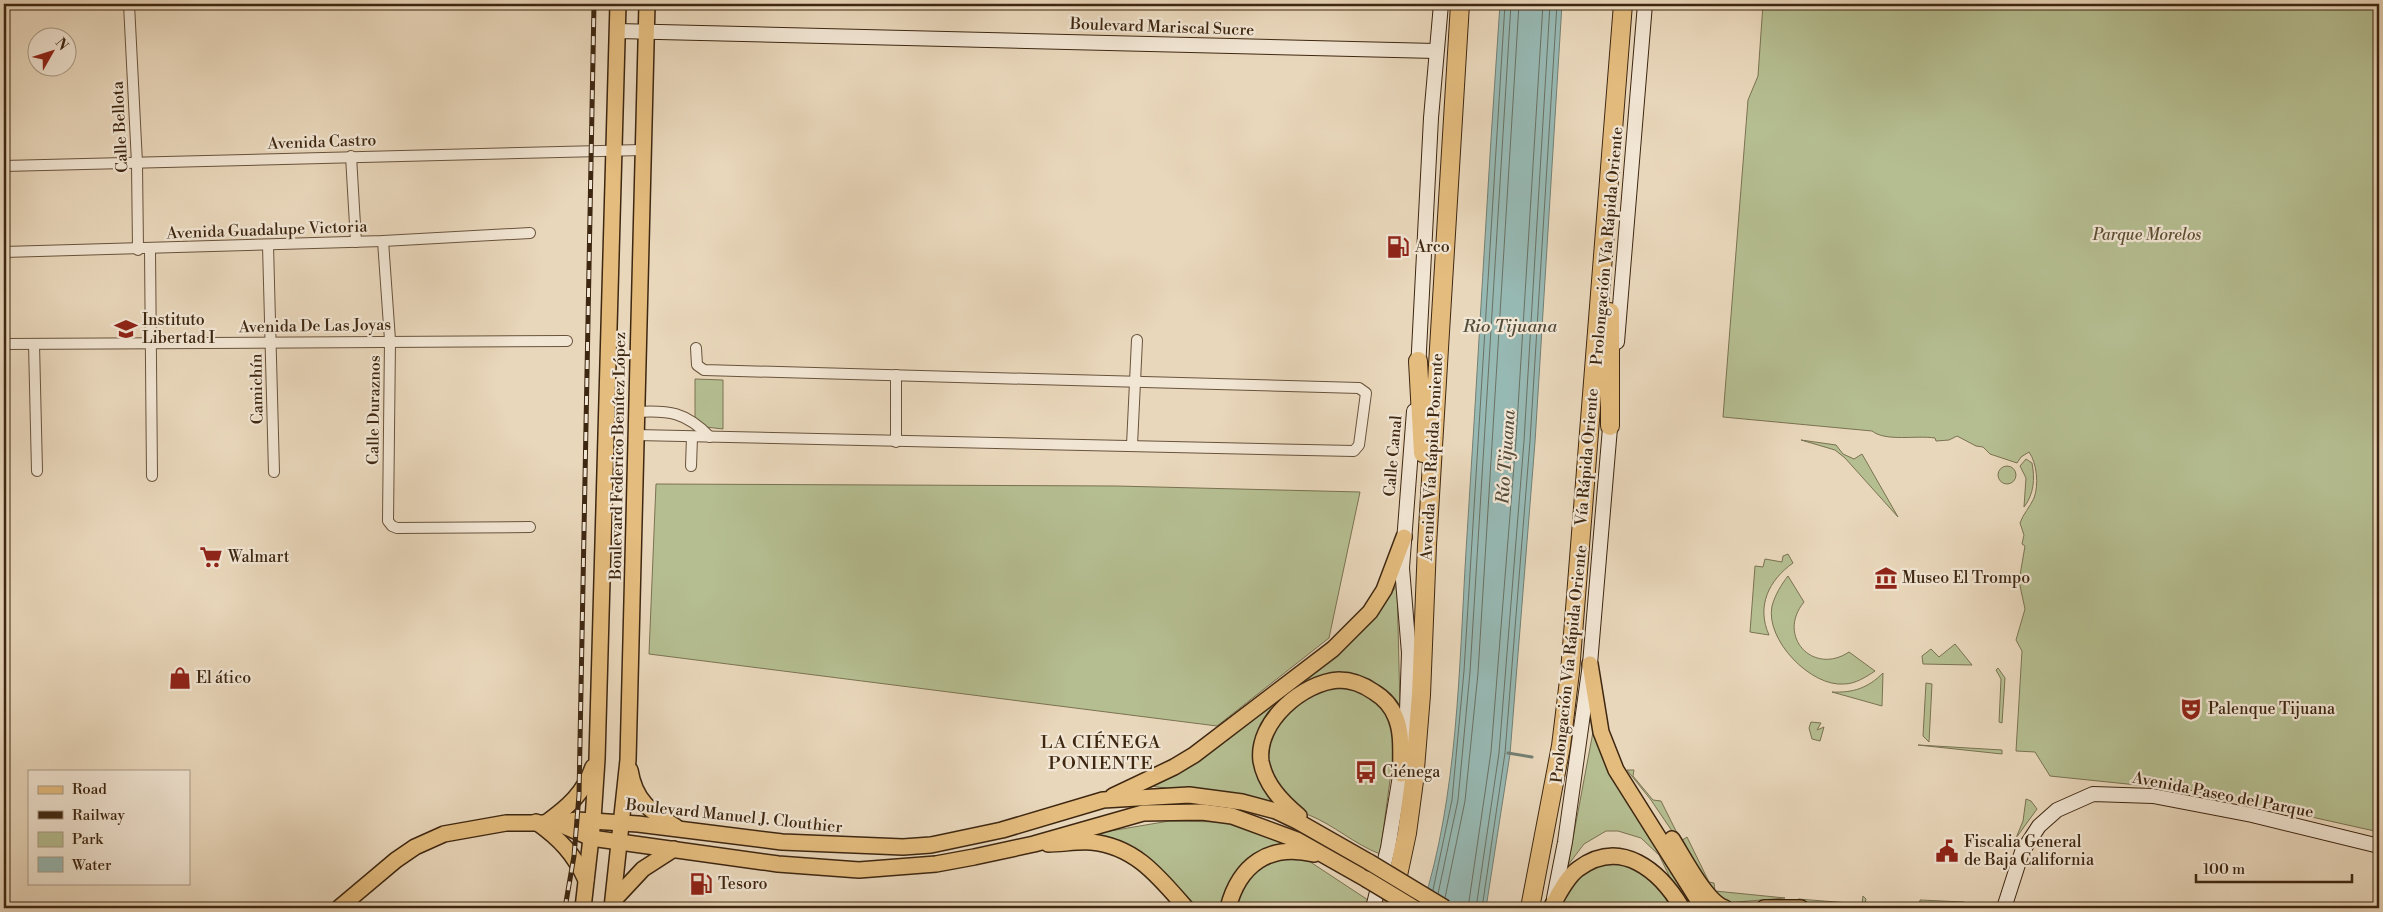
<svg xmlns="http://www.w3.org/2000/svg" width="2383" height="912" viewBox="0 0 2383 912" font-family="'Libre Bodoni',serif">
<rect width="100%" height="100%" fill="#e9d7bb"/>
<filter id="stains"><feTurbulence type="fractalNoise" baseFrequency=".004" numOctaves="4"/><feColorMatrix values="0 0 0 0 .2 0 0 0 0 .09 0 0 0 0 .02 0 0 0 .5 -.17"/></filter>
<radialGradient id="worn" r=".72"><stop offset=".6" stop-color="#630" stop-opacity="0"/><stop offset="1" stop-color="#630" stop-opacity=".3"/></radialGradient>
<g fill="#b5be91" stroke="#7a7251">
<path d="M 1763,4 L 2379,4 L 2379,832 L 2195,791 L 2050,776 L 2035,752 L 2016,751 L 2022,651 L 2016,640 L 2025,609 L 2019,581 L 2025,546 L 2022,544 L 2024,535 L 2020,523 C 2023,514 2030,507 2034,498 C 2039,485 2037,463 2029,452 L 2021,457 L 2017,463 L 1990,454 L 1983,447 L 1976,446 L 1957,436 L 1949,440 L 1936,441 L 1935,438 C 1916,435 1886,442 1872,431 L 1723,417 L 1748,100 L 1758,76 Z"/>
<path d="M 695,379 L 723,380 L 723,429 L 706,427 L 695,418 Z"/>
<path d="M 1801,440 L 1836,445 L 1843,454 L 1854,459 L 1862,454 L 1898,517 L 1845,458 L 1835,450 Z"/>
<path d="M 2026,459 L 2032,463 C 2035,479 2034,494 2024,507 L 2026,478 L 2020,466 Z"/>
<circle cx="2007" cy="475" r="9"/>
<path d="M 656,484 L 1116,486 L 1360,492 L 1329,638 L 1217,726 L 649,654 Z"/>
<path d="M 1788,554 L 1793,563 C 1769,580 1756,606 1769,635 L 1750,632 L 1755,566 L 1763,567 L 1765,559 L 1782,562 L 1783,556 Z"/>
<path d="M 1788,576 L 1804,602 C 1776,636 1813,676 1849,652 L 1875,671 C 1866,677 1855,684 1844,684 C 1811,687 1765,640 1772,606 C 1775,595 1781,585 1788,576 Z"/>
<path d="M 1397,585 L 1400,707 L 1380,854 C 1354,844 1334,825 1309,815 C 1259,795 1203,793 1150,786 L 1171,777 L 1215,749 L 1337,655 L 1376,615 Z"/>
<path d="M 1955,644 L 1972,665 L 1923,664 L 1922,656 L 1931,649 L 1939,657 Z"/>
<path d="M 1998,668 L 2005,678 L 2002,723 L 1999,722 L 2001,679 L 1996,670 Z"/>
<path d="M 1883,673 L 1882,706 L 1832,692 C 1853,693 1868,688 1883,673 Z"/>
<path d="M 1926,683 L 1932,684 L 1929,742 L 1923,736 Z"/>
<path d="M 1811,722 L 1821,723 L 1817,730 L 1824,727 L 1820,741 L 1812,739 L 1809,728 Z"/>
<path d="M 1593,732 L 1611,775 L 1696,908 L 1685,908 L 1659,855 L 1641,838 L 1618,831 L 1606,831 L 1584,844 L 1568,865 Z"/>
<path d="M 1918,745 L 2002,750 L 2002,754 Z"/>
<path d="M 1627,770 L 1634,770 L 1633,776 L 1653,800 L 1661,801 L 1681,841 L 1687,837 L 1709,882 L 1714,883 L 1715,891 L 1785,898 L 1725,903 L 1714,893 L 1651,800 Z"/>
<path d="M 2026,799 L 2031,801 L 2037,809 L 2016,838 L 2023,821 Z"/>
<path d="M 1169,821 L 1224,822 L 1277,840 L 1368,900 L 1365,908 L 1193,908 L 1149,858 L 1131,847 L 1069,838 Z"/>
<path d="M 1610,862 L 1635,866 L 1681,908 L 1560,908 C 1575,876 1577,874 1610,862 Z"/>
<path d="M 1863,896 L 1866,899 L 1865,904 L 1861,906 L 1800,902 L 1798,899 L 1862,904 Z"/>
<path d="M 1920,900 L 1964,902 L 1963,908 L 1919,908 Z"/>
</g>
<path fill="#97b9b4" stroke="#737f73" d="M 1500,4 L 1562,4 L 1535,442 L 1510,754 L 1486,908 L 1422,908 C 1458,795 1459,669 1466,551 C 1478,369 1487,186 1500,4 Z"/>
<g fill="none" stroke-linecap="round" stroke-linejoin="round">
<g stroke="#6a7062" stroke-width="1">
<path d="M 1433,890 L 1452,800 L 1464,671 L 1505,4"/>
<path d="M 1438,894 L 1458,800 L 1470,672 L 1511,4"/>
<path d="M 1445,898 L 1465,801 L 1478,673 L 1519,4"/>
<path d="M 1468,908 L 1491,752 L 1516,440 L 1543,4"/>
<path d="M 1476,908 L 1499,753 L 1524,441 L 1550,4"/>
<path d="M 1482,908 L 1505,753 L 1530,441 L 1557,4"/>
</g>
<path stroke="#737f73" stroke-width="3" d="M 1508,753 L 1532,757"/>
<defs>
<g id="street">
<path d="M 129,4 L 137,163 L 138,250"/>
<path d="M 351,156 L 356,242"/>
<path d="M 4,166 L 642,150"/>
<path d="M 383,241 L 390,340 L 388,521 L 392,526 L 397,528 L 530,527"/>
<path d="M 268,245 L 274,472"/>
<path d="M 150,249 L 152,476"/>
<path d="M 4,252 L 383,241 L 530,233"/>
<path d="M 4,344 L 567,341"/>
<path d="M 34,344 L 37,471"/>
<path d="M 896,375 L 896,442"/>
<path d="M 636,412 C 669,410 686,412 710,437"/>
<path d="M 636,435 L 1354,451 L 1359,445 L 1366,393 L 1359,388 L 704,370 L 697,365 L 696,348"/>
<path d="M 1132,445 L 1137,340"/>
<path d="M 691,466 L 692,437"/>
</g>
<g id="secondary">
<path d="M 617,31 L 1436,51"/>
<path d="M 1617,342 L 1645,4"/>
<path d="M 1418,370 L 1431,118 L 1441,4"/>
<path d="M 1554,898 L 1565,842 L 1590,664 L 1611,416"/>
<path d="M 1373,908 L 1388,848 L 1406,740 L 1409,653 L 1402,568 L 1414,411"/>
<path d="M 2004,908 L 2022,852 L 2039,826 L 2057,810 L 2093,794 L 2153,796 L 2252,815 L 2379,846"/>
</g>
<g id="primary">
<path d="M 1590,664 L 1601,732 L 1616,770 L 1703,908"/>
<path d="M 630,770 C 635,801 650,811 676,827"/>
<path d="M 1113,796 L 1174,767 L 1194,755 L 1333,649 L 1370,612 L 1384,590 L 1404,537"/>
<path d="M 1299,816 C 1281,801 1265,784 1261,761 C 1256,722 1303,682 1339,680 C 1351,680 1364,685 1374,692 C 1384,698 1392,707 1396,718 C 1403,735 1400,756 1401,774"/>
<path d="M 536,822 C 560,839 574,854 586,880"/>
<path d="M 547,822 C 568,807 584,793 593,767"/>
<path d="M 557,823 L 591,838 L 778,864 L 859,870 L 936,864 L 974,857 L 1034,844 L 1143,813 L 1202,812 L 1232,816 L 1297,840 L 1366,879"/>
<path d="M 1672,839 C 1683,856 1706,902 1725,908"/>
<path d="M 1048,844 C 1062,844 1077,841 1091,842 C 1135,846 1159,877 1186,908"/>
<path d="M 614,900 L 643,869 L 674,849"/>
<path d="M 1553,904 C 1560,892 1567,877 1578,869 C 1621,837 1660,871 1682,908"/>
<path d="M 339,908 L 396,860 L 415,847 L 444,834 L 506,823 L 557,823 L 577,820 L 638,824 L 782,842 L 903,847 L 931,845 L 1002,830 L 1103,800 L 1189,795 L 1242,802 L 1276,811 L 1297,821 L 1369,862"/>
<path d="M 583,908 L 593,820 L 597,759 L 618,4"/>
<path d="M 612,908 L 628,760 L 647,4"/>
<path d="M 1228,908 C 1239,865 1269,843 1314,854"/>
<path d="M 1764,908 L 1801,908"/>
</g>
<g id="highway">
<path d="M 1418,361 L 1423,453"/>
<path d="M 1610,426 L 1610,312"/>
<path d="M 1391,908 L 1407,833 L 1414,781 L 1421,695 L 1427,545 L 1460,4"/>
<path d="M 1530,908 L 1561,746 L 1570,672 L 1623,4"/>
</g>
</defs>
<use href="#street" stroke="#69533c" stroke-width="12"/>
<use href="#secondary" stroke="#3e2711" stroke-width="16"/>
<use href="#primary" stroke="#3e2711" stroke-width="18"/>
<use href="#highway" stroke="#3e2711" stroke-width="20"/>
<use href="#street" stroke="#f1e5d3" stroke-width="10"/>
<use href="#secondary" stroke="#f1e5d3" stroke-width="14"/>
<use href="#primary" stroke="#e4bc7e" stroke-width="15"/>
<use href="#highway" stroke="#e4bc7e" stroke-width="18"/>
<defs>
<path id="rail" d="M 565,908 L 574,856 L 579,795 L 594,4"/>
</defs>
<use href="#rail" stroke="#3e2711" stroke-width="5"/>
<use href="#rail" stroke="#f1e5d3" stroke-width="3" stroke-dasharray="9" stroke-linecap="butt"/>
<defs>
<g id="primary-bridge">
<path d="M 1369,862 L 1445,908"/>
<path d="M 1366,879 L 1414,908"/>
</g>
</defs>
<use href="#primary-bridge" stroke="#3e2711" stroke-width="18" stroke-linecap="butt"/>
<use href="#primary-bridge" stroke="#e4bc7e" stroke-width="15"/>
</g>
<defs>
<symbol id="fuel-bare" viewBox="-9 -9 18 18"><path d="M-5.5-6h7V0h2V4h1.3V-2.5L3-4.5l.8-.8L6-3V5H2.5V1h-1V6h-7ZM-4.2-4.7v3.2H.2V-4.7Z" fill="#8f2418" stroke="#f1e5d3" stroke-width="2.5" paint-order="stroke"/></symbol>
<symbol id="school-bare" viewBox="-9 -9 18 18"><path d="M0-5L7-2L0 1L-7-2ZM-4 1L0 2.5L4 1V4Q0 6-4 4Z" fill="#8f2418" stroke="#f1e5d3" stroke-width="2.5" paint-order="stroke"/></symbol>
<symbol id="supermarket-bare" viewBox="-9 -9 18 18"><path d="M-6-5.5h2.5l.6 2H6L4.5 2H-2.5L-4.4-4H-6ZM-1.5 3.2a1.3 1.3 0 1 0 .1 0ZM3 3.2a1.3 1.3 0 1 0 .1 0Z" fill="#8f2418" stroke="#f1e5d3" stroke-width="2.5" paint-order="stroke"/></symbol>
<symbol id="museum-bare" viewBox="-9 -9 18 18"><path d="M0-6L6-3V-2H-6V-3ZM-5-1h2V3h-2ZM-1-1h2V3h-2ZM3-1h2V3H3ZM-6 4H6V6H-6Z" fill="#8f2418" stroke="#f1e5d3" stroke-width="2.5" paint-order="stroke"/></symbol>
<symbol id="shop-bare" viewBox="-9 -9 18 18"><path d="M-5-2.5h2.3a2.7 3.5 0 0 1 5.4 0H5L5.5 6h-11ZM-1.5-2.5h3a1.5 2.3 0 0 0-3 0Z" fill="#8f2418" stroke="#f1e5d3" stroke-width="2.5" paint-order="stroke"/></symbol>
<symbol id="theatre-bare" viewBox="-9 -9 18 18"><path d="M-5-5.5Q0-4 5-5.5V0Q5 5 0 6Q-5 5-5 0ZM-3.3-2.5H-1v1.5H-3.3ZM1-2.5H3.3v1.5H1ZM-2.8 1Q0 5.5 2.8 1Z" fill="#8f2418" stroke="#f1e5d3" stroke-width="2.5" paint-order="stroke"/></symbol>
<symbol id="bus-bare" viewBox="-9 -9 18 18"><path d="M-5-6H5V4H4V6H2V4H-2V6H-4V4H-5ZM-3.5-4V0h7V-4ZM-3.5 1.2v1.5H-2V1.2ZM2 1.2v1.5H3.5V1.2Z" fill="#8f2418" stroke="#f1e5d3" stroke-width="2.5" paint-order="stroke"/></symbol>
<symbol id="civic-bare" viewBox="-9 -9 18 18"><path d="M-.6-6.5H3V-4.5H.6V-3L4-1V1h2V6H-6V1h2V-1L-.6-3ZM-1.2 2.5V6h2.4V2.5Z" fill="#8f2418" stroke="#f1e5d3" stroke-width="2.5" paint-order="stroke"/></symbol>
</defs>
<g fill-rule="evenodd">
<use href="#fuel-bare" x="1382" y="231" width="32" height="32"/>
<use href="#school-bare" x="110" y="313" width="32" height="32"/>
<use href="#supermarket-bare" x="195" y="541" width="32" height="32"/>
<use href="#museum-bare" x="1870" y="562" width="32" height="32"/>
<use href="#shop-bare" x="164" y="662" width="32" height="32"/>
<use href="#theatre-bare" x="2175" y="693" width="32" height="32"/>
<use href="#bus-bare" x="1350" y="756" width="32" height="32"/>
<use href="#civic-bare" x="1931" y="835" width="32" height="32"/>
<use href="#fuel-bare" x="685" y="868" width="32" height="32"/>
</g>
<g text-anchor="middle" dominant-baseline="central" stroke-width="4.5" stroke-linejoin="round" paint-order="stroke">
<g font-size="16" fill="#3e2711" stroke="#f1e5d3">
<text transform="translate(1162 27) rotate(2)">Boulevard Mariscal Sucre</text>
<text transform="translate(120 127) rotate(-93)">Calle Bellota</text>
<text transform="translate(322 142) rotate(-2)">Avenida Castro</text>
<text transform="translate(267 230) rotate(-2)">Avenida Guadalupe Victoria</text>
<text transform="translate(1607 246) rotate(-85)">Prolongación Vía Rápida Oriente</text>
<text transform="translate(315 326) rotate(-1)">Avenida De Las Joyas</text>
<text transform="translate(257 389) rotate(-91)">Camichín</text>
<text transform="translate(374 410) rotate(-89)">Calle Duraznos</text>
<text transform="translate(618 456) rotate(-89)">Boulevard Federico Benítez López</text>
<text transform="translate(1393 456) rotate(-85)">Calle Canal</text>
<text transform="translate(1432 457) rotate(-87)">Avenida Vía Rápida Poniente</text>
<text transform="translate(1587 457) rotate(-85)">Vía Rápida Oriente</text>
<text transform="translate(1569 664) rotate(-84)">Prolongación Vía Rápida Oriente</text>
<text transform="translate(2223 795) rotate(11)">Avenida Paseo del Parque</text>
<text transform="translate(734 816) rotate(6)">Boulevard Manuel J. Clouthier</text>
</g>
<g font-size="16" font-style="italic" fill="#5c4d31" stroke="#f1e5d3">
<text x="2147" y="235">Parque Morelos</text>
</g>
<g font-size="16" fill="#3e2711" stroke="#f1e5d3" text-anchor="start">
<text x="1415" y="247">Arco</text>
<text x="142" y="320">Instituto<tspan x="142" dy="18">Libertad I</tspan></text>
<text x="228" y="557">Walmart</text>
<text x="1902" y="578">Museo El Trompo</text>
<text x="196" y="678">El ático</text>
<text x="2208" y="709">Palenque Tijuana</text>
<text x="1382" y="772">Ciénega</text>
<text x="1964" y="842">Fiscalia General<tspan x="1964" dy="18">de Baja California</tspan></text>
<text x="718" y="884">Tesoro</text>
</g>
<g font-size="18" font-style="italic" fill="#544c3a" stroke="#f1e5d3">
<text x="1510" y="326">Rio Tijuana</text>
<text transform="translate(1506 457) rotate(-86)">Río Tijuana</text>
</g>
<g font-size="18" letter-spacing="1" fill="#3e2711" stroke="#f1e5d3">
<text x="1101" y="742">LA CIÉNEGA<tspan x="1101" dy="21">PONIENTE</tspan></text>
</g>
</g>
<rect width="2383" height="912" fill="none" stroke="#e9d7bb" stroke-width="20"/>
<rect x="5" y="5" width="2373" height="902" fill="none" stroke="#3e2711" stroke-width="2.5"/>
<rect x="10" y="10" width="2363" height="892" fill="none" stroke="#3e2711"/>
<rect x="28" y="770" width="162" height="115" fill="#f1e5d3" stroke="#a99985"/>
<rect x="38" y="786" width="25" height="8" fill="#e4bc7e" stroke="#a99985"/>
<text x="72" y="794" font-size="15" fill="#3e2711">Road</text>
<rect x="38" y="811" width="25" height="8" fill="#3e2711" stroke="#a99985"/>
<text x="72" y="820" font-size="15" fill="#3e2711">Railway</text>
<rect x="38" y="832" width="25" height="15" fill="#b5be91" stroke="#a99985"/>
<text x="72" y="844" font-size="15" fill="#3e2711">Park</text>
<rect x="38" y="857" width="25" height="15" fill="#97b9b4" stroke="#a99985"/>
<text x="72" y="870" font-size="15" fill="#3e2711">Water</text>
<g transform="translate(52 52) rotate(51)"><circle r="24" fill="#f1e5d3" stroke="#a99985"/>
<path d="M0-4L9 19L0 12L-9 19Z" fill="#8f2418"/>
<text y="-8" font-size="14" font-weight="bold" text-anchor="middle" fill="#3e2711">N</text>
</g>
<path d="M2196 874v8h156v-8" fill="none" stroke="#3e2711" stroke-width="2.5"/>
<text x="2203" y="874" font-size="15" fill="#3e2711" stroke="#f1e5d3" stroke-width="4" paint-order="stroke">100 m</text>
<rect width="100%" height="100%" filter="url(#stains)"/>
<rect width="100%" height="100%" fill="url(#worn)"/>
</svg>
